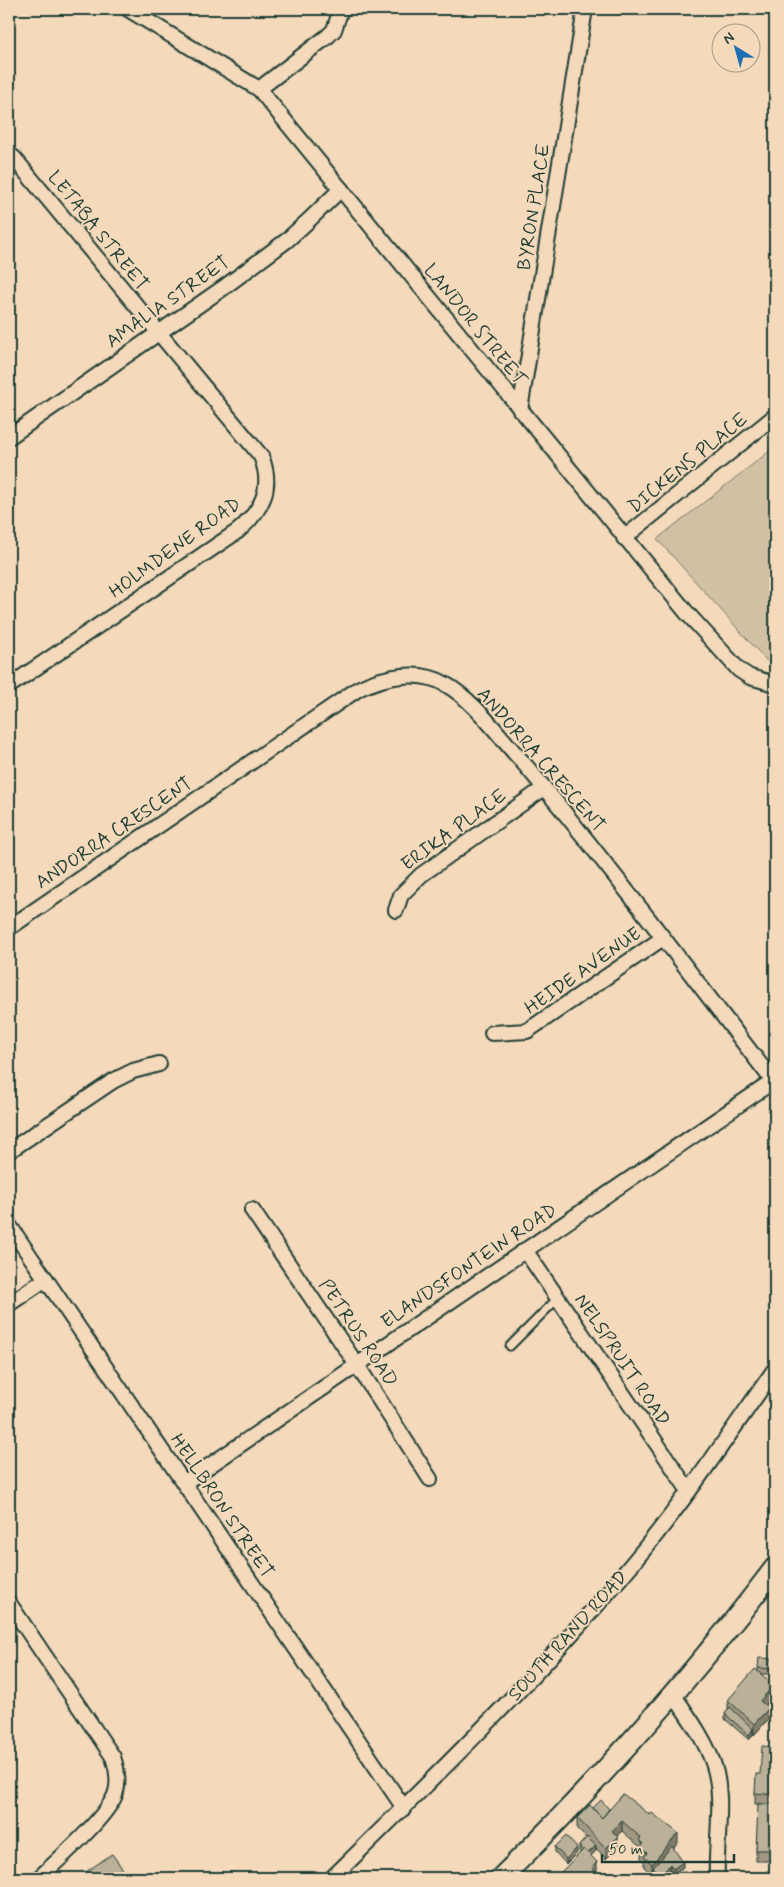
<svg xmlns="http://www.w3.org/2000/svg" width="784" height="1887" viewBox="0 0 784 1887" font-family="Mynerve,sans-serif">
<rect width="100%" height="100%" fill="#f4d9bb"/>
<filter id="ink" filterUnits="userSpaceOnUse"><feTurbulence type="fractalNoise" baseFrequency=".02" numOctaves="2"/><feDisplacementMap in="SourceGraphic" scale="10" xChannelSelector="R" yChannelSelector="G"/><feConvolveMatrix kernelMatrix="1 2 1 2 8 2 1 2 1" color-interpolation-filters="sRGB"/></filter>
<g filter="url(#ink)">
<path fill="#d2c0a5" stroke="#787e6c" d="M 775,447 L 775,670 L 657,539 Z"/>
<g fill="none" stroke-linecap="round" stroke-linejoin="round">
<defs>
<path id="lane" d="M 510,1346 L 558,1298"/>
<g id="street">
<path d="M 128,9 L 259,89 L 687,613 L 739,670 L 750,677 L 775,684"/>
<path d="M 259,89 L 328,36 L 334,30 L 341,9"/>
<path d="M 9,154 L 14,158 L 261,456 C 274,488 262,510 238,531 L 9,686"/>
<path d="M 520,410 L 585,9"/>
<path d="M 9,437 L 223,288 L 286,241 L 308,221 L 341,189"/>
<path d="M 624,538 L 775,416"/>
<path d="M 396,910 L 401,895 L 421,875 L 544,788"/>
<path d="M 9,928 L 358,689 C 384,676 419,669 445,684 C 474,700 498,735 520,759 C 551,795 581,833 611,871 C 666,940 719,1011 773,1081"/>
<path d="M 492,1033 L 527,1031 L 663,938"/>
<path d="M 9,1151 L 113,1081 L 133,1071 L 159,1064"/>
<path d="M 252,1210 L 357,1365 L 430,1479"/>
<path d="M 9,1225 L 404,1808"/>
<path d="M 525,1250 L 689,1491"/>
<path d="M 9,1304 L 46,1279"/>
<path d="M 184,1483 L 775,1080"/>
<path d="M 9,1603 L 113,1757 C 117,1769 120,1782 115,1795 C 105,1819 59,1859 39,1878"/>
<path d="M 673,1694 C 687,1715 703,1736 712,1760 C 726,1796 715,1840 717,1878"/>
<path d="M 332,1878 C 437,1775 543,1672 637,1558 C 687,1498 730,1433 775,1369"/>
</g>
<path id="secondary" d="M 501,1878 C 599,1781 692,1678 775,1568"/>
</defs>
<use href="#lane" stroke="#1f3d34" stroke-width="11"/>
<use href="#street" stroke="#1f3d34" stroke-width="18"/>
<use href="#secondary" stroke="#1f3d34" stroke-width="24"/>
<use href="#lane" stroke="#f4d9bb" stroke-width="7"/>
<use href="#street" stroke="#f4d9bb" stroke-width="14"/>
<use href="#secondary" stroke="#f4d9bb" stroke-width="20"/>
</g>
<g fill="#a19783" stroke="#1f3d34">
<path d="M 775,1659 L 775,1674 L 761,1674 L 774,1695 L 765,1705 L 769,1718 L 754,1735 L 753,1734 L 749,1740 L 725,1719 L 725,1714 L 728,1710 L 728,1700 L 758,1671 L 758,1668 Z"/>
<path d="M 775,1747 L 775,1861 L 756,1861 L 756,1850 L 761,1804 L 755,1804 L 755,1793 L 760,1774 Z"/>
<path d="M 593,1808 L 609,1809 L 678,1843 L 673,1848 L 683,1867 L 673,1874 L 670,1870 L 663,1878 L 659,1878 L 653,1873 L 652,1874 L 644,1867 L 644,1861 L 641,1858 L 641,1852 L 639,1851 L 639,1846 L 622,1831 L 617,1836 L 618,1847 L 606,1859 L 596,1848 L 596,1851 L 591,1856 L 597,1873 L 596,1874 L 596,1878 L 579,1851 L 579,1846 L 586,1838 L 577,1829 L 577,1818 Z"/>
<path d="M 555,1847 L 577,1853 L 566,1864 L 555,1852 Z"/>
</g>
<g fill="#837b6a" stroke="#1f3d34">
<path d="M 774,1685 L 774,1695 L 760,1711 L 760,1701 Z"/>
<path d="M 769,1708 L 769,1718 L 754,1735 L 754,1724 Z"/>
<path d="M 753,1729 L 753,1734 L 749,1740 L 749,1735 Z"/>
<path d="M 622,1821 L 622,1831 L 612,1841 L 612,1831 Z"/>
<path d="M 678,1833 L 678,1843 L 656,1870 L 653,1868 L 652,1874 L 652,1864 Z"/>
<path d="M 618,1837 L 618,1847 L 606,1859 L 606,1848 Z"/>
<path d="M 596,1846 L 596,1851 L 587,1860 L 587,1854 Z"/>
<path d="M 577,1848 L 577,1853 L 566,1864 L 566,1859 Z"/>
<path d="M 597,1862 L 597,1873 L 596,1874 L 596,1878 L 590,1878 L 592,1868 Z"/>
<path d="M 683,1862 L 683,1867 L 673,1874 L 673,1869 Z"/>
<path d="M 670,1864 L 670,1870 L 663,1878 L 662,1878 L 662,1875 Z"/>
</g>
<g fill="#bbb098" stroke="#1f3d34">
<path d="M 759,1658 L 775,1659 L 775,1669 L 758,1668 Z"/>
<path d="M 755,1669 L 774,1685 L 760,1701 L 769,1708 L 754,1724 L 728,1700 Z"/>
<path d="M 730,1707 L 753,1729 L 749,1735 L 725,1714 Z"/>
<path d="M 762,1746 L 775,1747 L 775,1795 L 755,1793 L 756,1774 L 760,1774 Z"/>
<path d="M 623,1794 L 650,1815 L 652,1813 L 678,1833 L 652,1864 L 644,1857 L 647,1853 L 641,1848 L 643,1844 L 639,1840 L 641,1838 L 622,1821 L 612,1831 L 618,1837 L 606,1848 L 577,1818 L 590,1805 L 602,1818 Z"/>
<path d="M 601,1800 L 609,1809 L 602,1818 L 593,1808 Z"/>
<path d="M 758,1804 L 775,1804 L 775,1850 L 756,1850 Z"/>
<path d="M 566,1836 L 577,1848 L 566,1859 L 555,1847 Z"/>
<path d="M 587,1837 L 596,1846 L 588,1853 L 584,1849 L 583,1851 L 579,1846 Z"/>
<path d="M 672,1846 L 683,1862 L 673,1869 L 670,1864 L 662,1875 L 653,1868 Z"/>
<path d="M 584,1849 L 597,1862 L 592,1868 L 596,1872 L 590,1878 L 555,1878 Z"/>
<path d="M 112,1854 L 127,1875 L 122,1878 L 86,1878 L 83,1874 Z"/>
<rect x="767" y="1871" width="8" height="7"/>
<path d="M 604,1875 L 607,1878 L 600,1878 Z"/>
</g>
</g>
<g text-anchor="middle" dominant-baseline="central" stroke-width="4" stroke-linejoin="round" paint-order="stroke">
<g font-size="19" fill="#1f3d34" stroke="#f4d9bb">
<text transform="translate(534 207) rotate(-81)">BYRON PLACE</text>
<text transform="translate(98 231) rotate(51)">LETABA STREET</text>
<text transform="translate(168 302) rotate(-35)">AMALIA STREET</text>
<text transform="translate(475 325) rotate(51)">LANDOR STREET</text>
<text transform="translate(688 463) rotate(-39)">DICKENS PLACE</text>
<text transform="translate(175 548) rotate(-36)">HOLMDENE ROAD</text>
<text transform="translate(541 760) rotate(49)">ANDORRA CRESCENT</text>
<text transform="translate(454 830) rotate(-36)">ERIKA PLACE</text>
<text transform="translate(114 833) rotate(-34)">ANDORRA CRESCENT</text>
<text transform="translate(583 971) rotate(-35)">HEIDE AVENUE</text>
<text transform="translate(469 1266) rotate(-34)">ELANDSFONTEIN ROAD</text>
<text transform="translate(358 1333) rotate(56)">PETRUS ROAD</text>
<text transform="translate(622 1360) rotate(56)">NELSPRUIT ROAD</text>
<text transform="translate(222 1506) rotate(56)">HELLBRON STREET</text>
<text transform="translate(568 1636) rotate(-48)">SOUTH RAND ROAD</text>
</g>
</g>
<rect width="784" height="1887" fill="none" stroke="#f4d9bb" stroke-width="30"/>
<rect x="15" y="15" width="754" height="1857" fill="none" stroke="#1f3d34" stroke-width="2" filter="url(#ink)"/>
<g transform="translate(736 48) rotate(323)"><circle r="24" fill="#f4d9bb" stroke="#9f9b85"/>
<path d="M0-4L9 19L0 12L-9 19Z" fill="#1f6fb2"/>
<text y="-8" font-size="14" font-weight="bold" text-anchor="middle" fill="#1f3d34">N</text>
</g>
<path d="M602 1854v8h132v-8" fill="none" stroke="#1f3d34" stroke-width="2.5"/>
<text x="609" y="1854" font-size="15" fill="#1f3d34" stroke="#f4d9bb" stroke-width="4" paint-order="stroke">50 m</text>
</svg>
